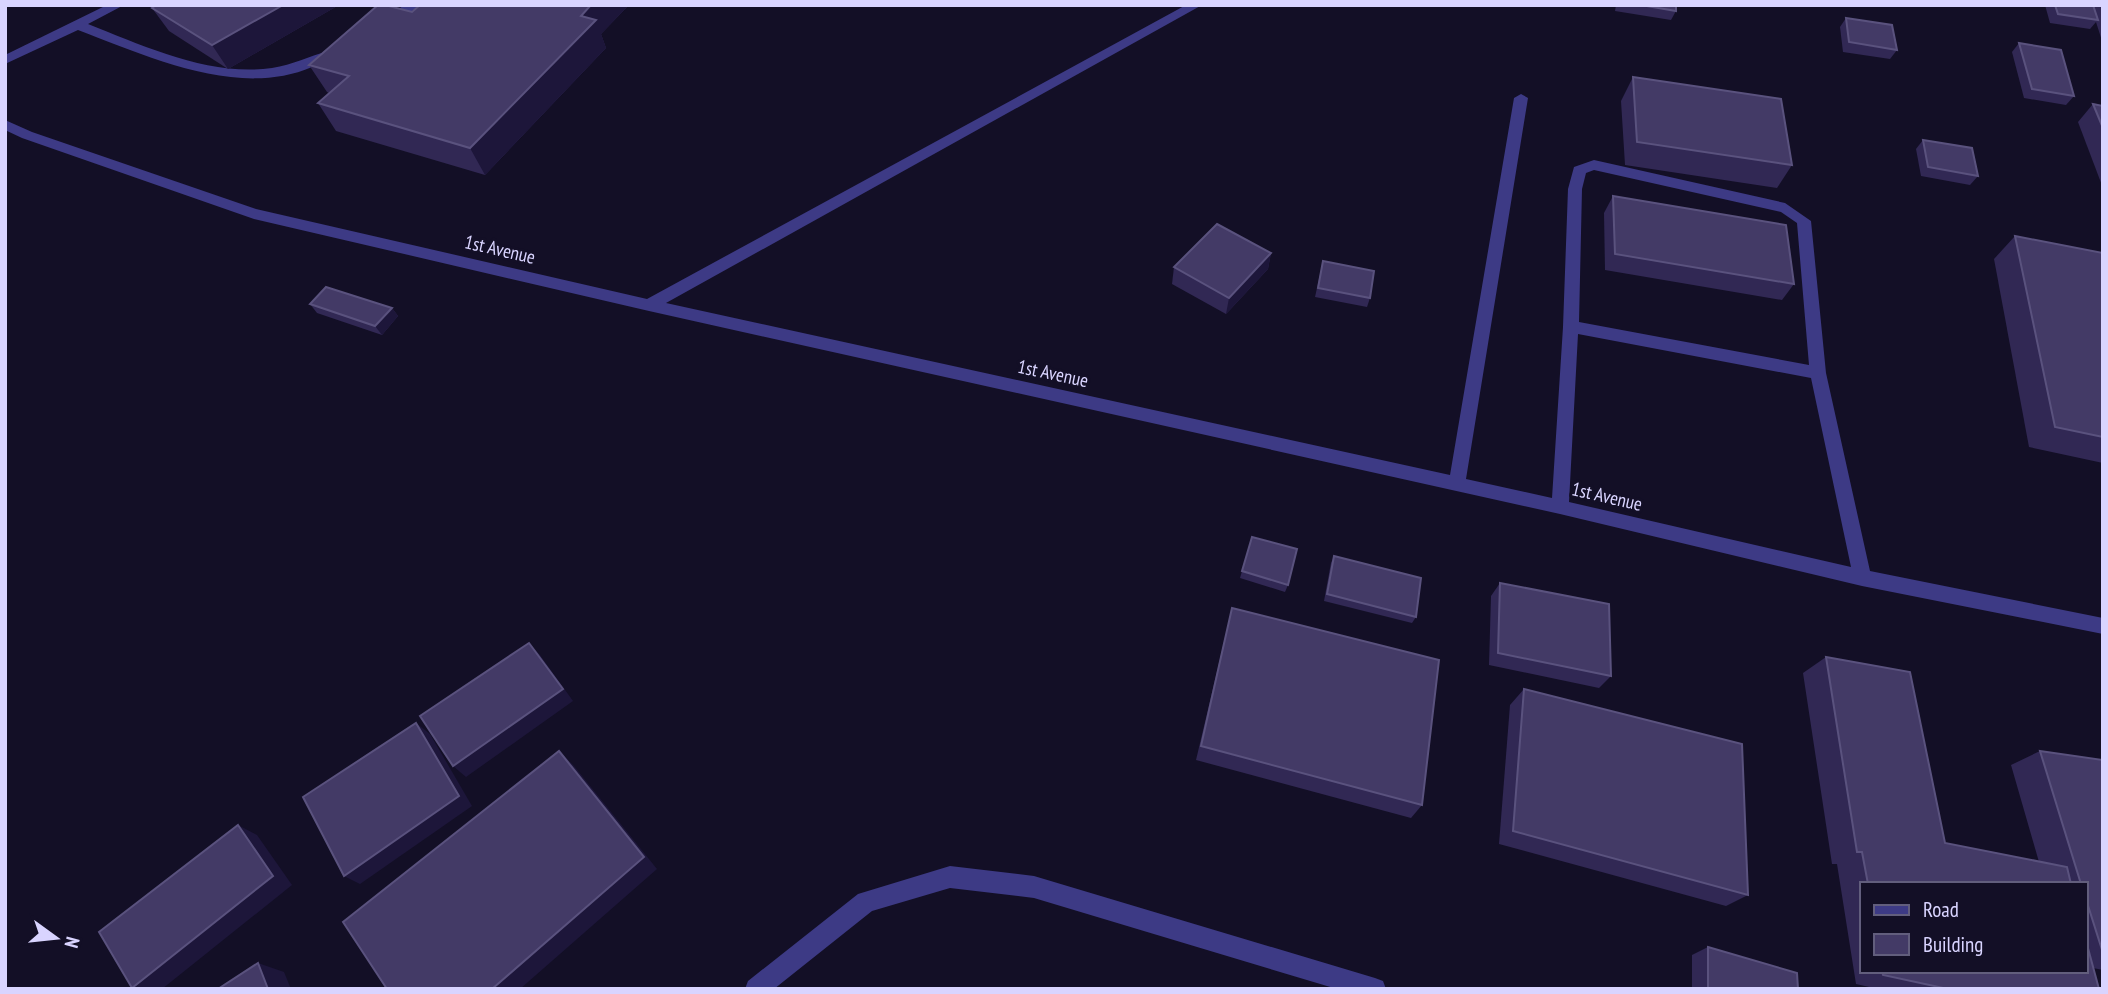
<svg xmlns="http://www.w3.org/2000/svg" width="2108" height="994" viewBox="0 0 2108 994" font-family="'PT Sans Narrow',sans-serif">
<rect width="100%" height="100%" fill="#130f26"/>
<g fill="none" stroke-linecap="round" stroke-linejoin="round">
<g fill="#3d3a85" fill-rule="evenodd">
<path d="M 107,5 L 124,5 L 88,24 C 144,46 210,77 272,68 C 293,65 309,56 329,51 L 336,55 C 330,61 320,64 312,67 C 238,99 147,56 78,30 L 5,64 L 5,55 Z"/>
<path d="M 405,5 L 421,5 L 391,25 L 381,25 L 381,19 Z"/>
<path d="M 1186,5 L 1202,5 L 666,303 L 1450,475 L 1514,98 L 1521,94 L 1528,98 L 1466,479 L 1552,498 L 1563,327 L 1568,189 L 1574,167 L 1594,160 L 1785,203 L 1811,221 L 1826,373 L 1870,571 L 2103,618 L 2103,634 L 1862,586 L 1560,514 L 649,311 L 254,219 L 22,138 L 5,130 L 5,120 L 32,132 L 256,209 L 647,299 ZM 1594,170 L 1781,212 L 1797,223 L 1809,365 L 1579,322 L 1582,189 L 1586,173 ZM 1578,334 L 1811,378 L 1851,567 L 1569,502 Z"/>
<path d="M 950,866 L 1034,876 L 1375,978 L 1383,981 L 1386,989 L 1337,989 L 1034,898 L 950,888 L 872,911 L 774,989 L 745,989 L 748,981 L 858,894 Z"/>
</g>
</g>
<g fill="#312854" fill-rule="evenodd">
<path d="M 339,5 L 228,69 L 169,31 L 152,8 Z"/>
<path d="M 1616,5 L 1676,5 L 1676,11 L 1671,20 L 1615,11 Z"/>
<path d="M 2045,5 L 2103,5 L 2103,44 L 2096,22 L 2090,29 L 2050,23 Z"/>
<path d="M 627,7 L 601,34 L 606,48 L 485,175 L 336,131 L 318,103 L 329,93 L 327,92 L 309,65 L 412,12 Z"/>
<path d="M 1846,18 L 1897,50 L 1890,59 L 1843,52 L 1840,27 Z"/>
<path d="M 2019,43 L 2074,96 L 2066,105 L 2024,98 L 2012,52 Z"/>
<path d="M 1633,77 L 1792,165 L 1777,188 L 1625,165 L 1621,101 Z"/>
<path d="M 2093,104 L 2103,106 L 2103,188 L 2078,122 Z"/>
<path d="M 1923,140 L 1978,176 L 1970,185 L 1921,176 L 1916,149 Z"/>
<path d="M 1613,196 L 1794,284 L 1782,300 L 1605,270 L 1604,213 Z"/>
<path d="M 2015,236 L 2103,253 L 2103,463 L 2029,447 L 1994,259 Z"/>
<path d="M 1271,253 L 1268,269 L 1226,314 L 1172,284 L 1174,267 Z"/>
<path d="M 1323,261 L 1370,298 L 1367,307 L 1315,297 Z"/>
<path d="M 310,304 L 392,308 L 398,316 L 382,335 L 317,313 Z"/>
<path d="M 1252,537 L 1288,585 L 1285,592 L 1240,578 Z"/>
<path d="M 1334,556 L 1416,617 L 1412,623 L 1324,601 L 1331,563 Z"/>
<path d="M 1500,583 L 1611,676 L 1599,688 L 1489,665 L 1491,596 Z"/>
<path d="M 1232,608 L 1422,805 L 1411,818 L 1196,760 Z"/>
<path d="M 1826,657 L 1945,843 L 2039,862 L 2011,765 L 2040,751 L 2103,760 L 2103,970 L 2093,968 L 2099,989 L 1878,989 L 1856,984 L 1837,864 L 1832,864 L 1803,673 ZM 1861,884 L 2085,884 L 2085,971 L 1861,971 Z"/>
<path d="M 1524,689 L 1748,895 L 1726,906 L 1499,844 L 1510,705 Z"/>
<path d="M 1708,947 L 1798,989 L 1692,989 L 1692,955 Z"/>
</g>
<g fill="#1d163a">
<path d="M 283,5 L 339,5 L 228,69 L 212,45 Z"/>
<path d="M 591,5 L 626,5 L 627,7 L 601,34 L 606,48 L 485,175 L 470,148 L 581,16 Z"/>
<path d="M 1271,253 L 1268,269 L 1226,314 L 1229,298 Z"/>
<path d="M 392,308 L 398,316 L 382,335 L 375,326 Z"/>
<path d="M 529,643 L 540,655 L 573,701 L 466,777 L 453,766 Z"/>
<path d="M 416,723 L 430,734 L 472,806 L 360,884 L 344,876 Z"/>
<path d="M 559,751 L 574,766 L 657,869 L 520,989 L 492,989 Z"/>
<path d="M 238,825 L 257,835 L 292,885 L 162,989 L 132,988 Z"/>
<path d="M 258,963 L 284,972 L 291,989 L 268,989 Z"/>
</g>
<g fill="#433a66" stroke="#5a527e" stroke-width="2">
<path d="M 156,5 L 283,5 L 212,45 L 152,8 Z"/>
<path d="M 378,5 L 385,5 L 412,12 L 420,5 L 591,5 L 581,16 L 596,20 L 470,148 L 318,103 L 349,76 L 309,65 Z"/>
<path d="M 1641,5 L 1676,5 L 1676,11 Z"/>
<path d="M 2055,5 L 2093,5 L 2098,20 L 2058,14 Z"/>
<path d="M 1846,18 L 1892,25 L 1897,50 L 1849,42 Z"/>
<path d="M 2019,43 L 2061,50 L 2074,96 L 2032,89 Z"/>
<path d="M 1633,77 L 1781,99 L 1792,165 L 1637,142 Z"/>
<path d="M 2093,104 L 2103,106 L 2103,128 Z"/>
<path d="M 1923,140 L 1972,148 L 1978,176 L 1928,167 Z"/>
<path d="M 1613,196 L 1786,225 L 1794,284 L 1615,254 Z"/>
<path d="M 1217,224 L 1271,253 L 1229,298 L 1174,267 Z"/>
<path d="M 2015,236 L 2103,253 L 2103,437 L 2055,427 Z"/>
<path d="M 1323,261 L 1374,271 L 1370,298 L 1318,288 Z"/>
<path d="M 326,287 L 392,308 L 375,326 L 310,304 Z"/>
<path d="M 1252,537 L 1297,549 L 1288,585 L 1242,571 Z"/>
<path d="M 1334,556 L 1421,578 L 1416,617 L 1327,594 Z"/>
<path d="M 1500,583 L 1609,604 L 1611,676 L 1498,653 Z"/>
<path d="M 1232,608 L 1439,660 L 1422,805 L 1201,746 Z"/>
<path d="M 529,643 L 563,689 L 453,766 L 420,716 Z"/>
<path d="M 1826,657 L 1910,672 L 1945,843 L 2067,867 L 2071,884 L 1868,884 L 1862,852 L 1857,852 Z"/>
<path d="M 1524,689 L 1742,744 L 1748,895 L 1513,831 Z"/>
<path d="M 416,723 L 459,796 L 344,876 L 303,797 Z"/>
<path d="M 559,751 L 644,857 L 492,989 L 387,989 L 343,922 Z"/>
<path d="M 2040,751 L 2103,760 L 2103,953 L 2085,896 L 2085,884 L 2081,884 Z"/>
<path d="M 238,825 L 273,876 L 132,988 L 99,932 Z"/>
<path d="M 2085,937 L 2099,989 L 1948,989 L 1883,975 L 1882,971 L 2085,971 Z"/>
<path d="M 1708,947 L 1797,973 L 1798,989 L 1708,989 Z"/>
<path d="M 258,963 L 268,989 L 218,989 Z"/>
</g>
<g text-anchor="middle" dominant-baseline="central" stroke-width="6" stroke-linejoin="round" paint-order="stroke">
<g font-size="19" fill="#d9d4ff" stroke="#130f26">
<text transform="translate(500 249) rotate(13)">1st Avenue</text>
<text transform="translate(1053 373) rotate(12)">1st Avenue</text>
<text transform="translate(1607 496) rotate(13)">1st Avenue</text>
</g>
</g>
<rect width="2108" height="994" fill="none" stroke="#d9d4ff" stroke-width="14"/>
<rect x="1860" y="882" width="228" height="91" fill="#130f26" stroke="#625e7d" stroke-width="2"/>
<rect x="1874" y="905" width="35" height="10" fill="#3d3a85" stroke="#625e7d" stroke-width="2"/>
<text x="1923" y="917" font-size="21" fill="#d9d4ff">Road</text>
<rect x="1874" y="934" width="35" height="21" fill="#433a66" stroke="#625e7d" stroke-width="2"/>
<text x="1923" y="952" font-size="21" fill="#d9d4ff">Building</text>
<g transform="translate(56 938) rotate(105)" stroke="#130f26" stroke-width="5" paint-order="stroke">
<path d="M0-5L12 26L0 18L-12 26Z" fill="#d9d4ff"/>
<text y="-10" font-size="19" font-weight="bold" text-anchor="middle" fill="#d9d4ff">N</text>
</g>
</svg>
